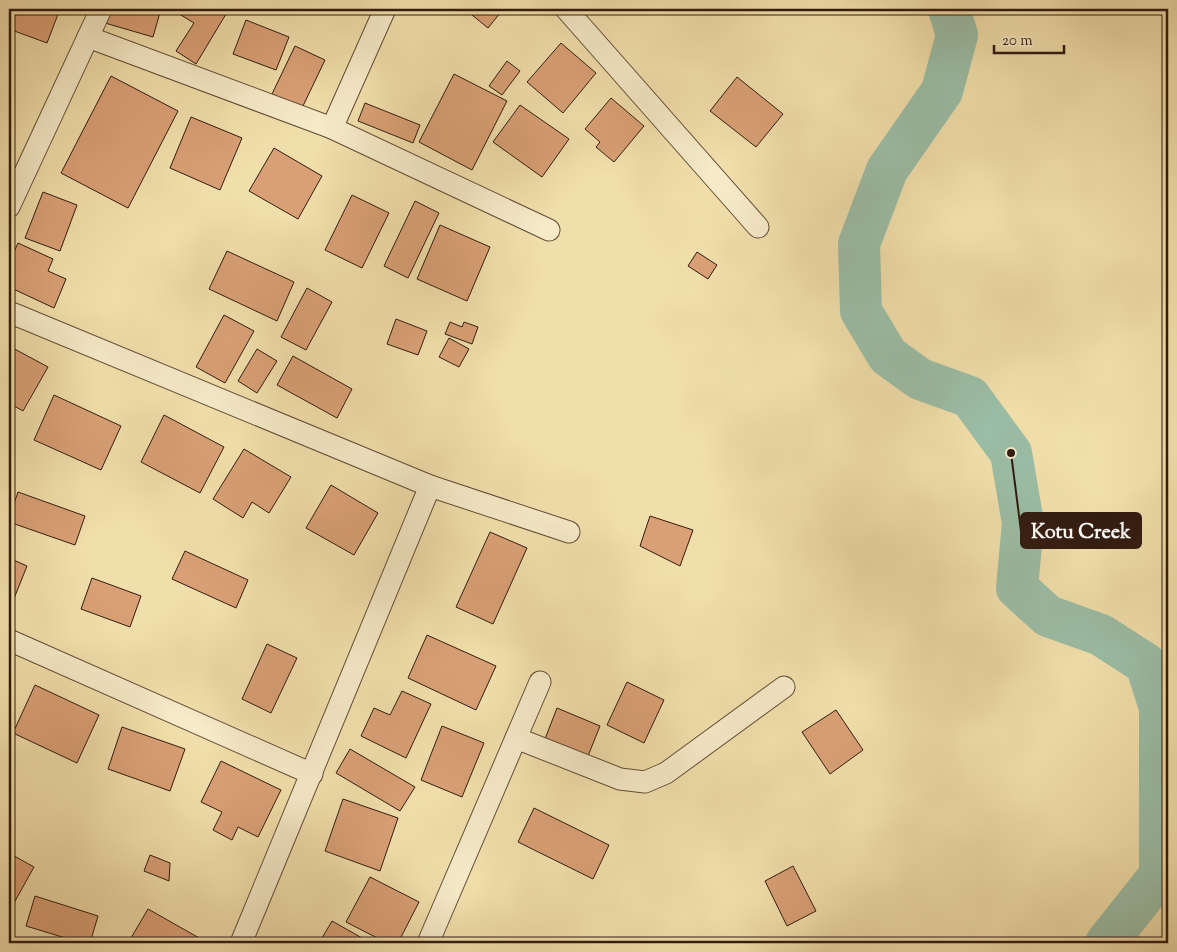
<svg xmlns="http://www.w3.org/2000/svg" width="1177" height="952" viewBox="0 0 1177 952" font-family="'Sorts Mill Goudy',serif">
<rect width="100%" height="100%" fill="#f1dfab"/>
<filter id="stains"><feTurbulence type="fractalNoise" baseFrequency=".004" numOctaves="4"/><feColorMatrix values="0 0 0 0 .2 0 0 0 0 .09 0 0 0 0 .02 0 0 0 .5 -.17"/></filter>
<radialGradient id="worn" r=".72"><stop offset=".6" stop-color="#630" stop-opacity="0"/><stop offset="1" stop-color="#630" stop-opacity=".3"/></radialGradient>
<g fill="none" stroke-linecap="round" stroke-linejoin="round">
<path stroke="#9bbda6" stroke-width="42" d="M 949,9 L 957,35 L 942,91 L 887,170 L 859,244 L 861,311 L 888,356 L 920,379 L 970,397 L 1011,453 L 1023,523 L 1017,588 L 1048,616 L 1101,635 L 1146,664 L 1160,708 L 1160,875 L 1106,943"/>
</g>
<g fill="#d9a075" stroke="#321b10">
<path d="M 9,9 L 60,9 L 47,43 L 9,29 Z"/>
<path d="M 109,9 L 161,9 L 153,37 L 105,23 Z"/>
<path d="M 171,9 L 229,9 L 196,64 L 176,51 L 194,23 Z"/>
<path d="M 326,9 L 336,9 L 334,13 Z"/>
<path d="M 456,9 L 470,9 L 466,15 Z"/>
<path d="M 477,9 L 497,9 L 501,12 L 488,28 L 472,15 Z"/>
<path d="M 246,20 L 289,37 L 276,70 L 233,54 Z"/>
<path d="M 561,43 L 596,73 L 563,113 L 527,82 Z"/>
<path d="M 295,46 L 325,60 L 302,108 L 272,94 Z"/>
<path d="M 507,61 L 520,71 L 502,95 L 489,86 Z"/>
<path d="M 454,74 L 507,101 L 472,170 L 419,142 Z"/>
<path d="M 111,76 L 178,111 L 128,208 L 61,173 Z"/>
<path d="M 737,77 L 783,114 L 756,147 L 710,111 Z"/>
<path d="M 611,98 L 644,126 L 614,162 L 596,147 L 600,142 L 585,129 Z"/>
<path d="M 365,103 L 420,125 L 413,143 L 358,121 Z"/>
<path d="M 520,105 L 569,139 L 542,177 L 493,142 Z"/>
<path d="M 191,117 L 242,138 L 220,190 L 170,168 Z"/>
<path d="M 274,148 L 322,176 L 298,219 L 249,191 Z"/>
<path d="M 43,192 L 77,205 L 60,251 L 25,238 Z"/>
<path d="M 352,195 L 389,213 L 362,268 L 325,250 Z"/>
<path d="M 415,201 L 439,213 L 408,278 L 384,266 Z"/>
<path d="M 440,225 L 490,247 L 467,301 L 417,279 Z"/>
<path d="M 18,243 L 53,259 L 48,271 L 66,279 L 54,308 L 9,287 L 9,263 Z"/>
<path d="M 227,251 L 294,282 L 277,321 L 209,289 Z"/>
<path d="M 697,252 L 717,265 L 708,279 L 688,266 Z"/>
<path d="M 307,288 L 332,302 L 306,350 L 281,337 Z"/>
<path d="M 224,315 L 254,331 L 225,383 L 196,367 Z"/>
<path d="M 396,319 L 427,331 L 418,355 L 387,344 Z"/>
<path d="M 450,322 L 462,327 L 464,322 L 478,327 L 472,344 L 445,334 Z"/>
<path d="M 449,338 L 469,349 L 459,367 L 439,357 Z"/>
<path d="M 9,346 L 48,367 L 23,411 L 9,403 Z"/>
<path d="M 257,349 L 277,361 L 257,393 L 238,381 Z"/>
<path d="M 293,356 L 352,389 L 337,418 L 277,385 Z"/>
<path d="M 54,395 L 121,426 L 101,470 L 34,440 Z"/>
<path d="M 164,415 L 224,447 L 200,493 L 141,462 Z"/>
<path d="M 244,449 L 291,477 L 269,513 L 252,502 L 243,518 L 213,499 Z"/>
<path d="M 331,485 L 378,513 L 354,555 L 306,528 Z"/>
<path d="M 18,492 L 85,516 L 75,545 L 9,522 L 9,518 Z"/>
<path d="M 650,516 L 693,530 L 680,566 L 640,546 Z"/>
<path d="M 490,532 L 527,548 L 493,624 L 456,607 Z"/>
<path d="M 185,551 L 248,580 L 236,608 L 172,579 Z"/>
<path d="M 9,558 L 27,566 L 13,601 L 9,600 Z"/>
<path d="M 92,578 L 141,596 L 130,627 L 81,609 Z"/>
<path d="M 427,635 L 496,666 L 476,710 L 408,678 Z"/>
<path d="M 267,644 L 297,658 L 271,713 L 242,699 Z"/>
<path d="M 627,682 L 664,700 L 644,743 L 607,725 Z"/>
<path d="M 35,685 L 99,715 L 77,763 L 13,733 Z"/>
<path d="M 402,691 L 431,704 L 406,758 L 361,736 L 374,708 L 390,715 Z"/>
<path d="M 557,708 L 600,726 L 588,756 L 545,739 Z"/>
<path d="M 836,710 L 863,750 L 830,774 L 802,732 Z"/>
<path d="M 442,726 L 484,743 L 462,797 L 421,780 Z"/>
<path d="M 122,727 L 185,749 L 170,791 L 108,769 Z"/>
<path d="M 350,749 L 415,787 L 400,811 L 336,773 Z"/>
<path d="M 221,761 L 281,790 L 258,837 L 238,827 L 232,840 L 213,830 L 222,812 L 201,802 Z"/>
<path d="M 343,799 L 398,818 L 380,871 L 325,851 Z"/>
<path d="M 534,808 L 609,845 L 593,879 L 518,842 Z"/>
<path d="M 9,853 L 34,867 L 9,912 Z"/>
<path d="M 150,855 L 170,863 L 169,881 L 144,871 Z"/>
<path d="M 793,866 L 816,911 L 787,926 L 765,881 Z"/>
<path d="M 370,877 L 419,902 L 398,943 L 387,943 L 346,922 Z"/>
<path d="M 35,896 L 98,916 L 90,943 L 82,943 L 26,926 Z"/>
<path d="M 148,909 L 208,943 L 128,943 Z"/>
<path d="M 332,921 L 371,943 L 319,943 Z"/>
</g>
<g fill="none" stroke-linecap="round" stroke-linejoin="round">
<defs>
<g id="minor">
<path d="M 566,9 L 758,227"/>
<path d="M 88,37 L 332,128 L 549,230"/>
<path d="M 332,128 L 385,9"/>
<path d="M 9,207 L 101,9"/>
<path d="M 9,312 L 430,486 L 569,532"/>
<path d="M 9,640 L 312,774"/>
<path d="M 516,738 L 620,779 L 645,782 L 666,773 L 784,687"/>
<path d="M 241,943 L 430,486"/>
<path d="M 428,943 L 540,682"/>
</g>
</defs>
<use href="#minor" stroke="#624c37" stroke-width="23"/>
<use href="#minor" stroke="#f6eac8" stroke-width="21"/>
</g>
<path fill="none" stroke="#321b10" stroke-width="2" d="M1011 453L1021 531"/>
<circle fill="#321b10" stroke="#f6eac8" stroke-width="2" cx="1011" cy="453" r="5"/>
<rect fill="#321b10" stroke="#321b10" stroke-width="2" x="1021" y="513" width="120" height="35" rx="5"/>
<g font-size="20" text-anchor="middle" font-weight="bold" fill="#fff">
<text x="1081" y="538">Kotu Creek</text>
</g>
<rect width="1177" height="952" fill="none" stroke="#f1dfab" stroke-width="30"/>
<rect x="10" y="10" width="1157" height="932" fill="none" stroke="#321b10" stroke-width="2.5"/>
<rect x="15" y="15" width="1147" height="922" fill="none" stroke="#321b10"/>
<path d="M994 45v8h70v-8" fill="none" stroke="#321b10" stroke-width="2.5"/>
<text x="1002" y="45" font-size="15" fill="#321b10" stroke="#f6eac8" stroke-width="4" paint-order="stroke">20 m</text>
<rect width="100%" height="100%" filter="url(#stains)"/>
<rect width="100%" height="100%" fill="url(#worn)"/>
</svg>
